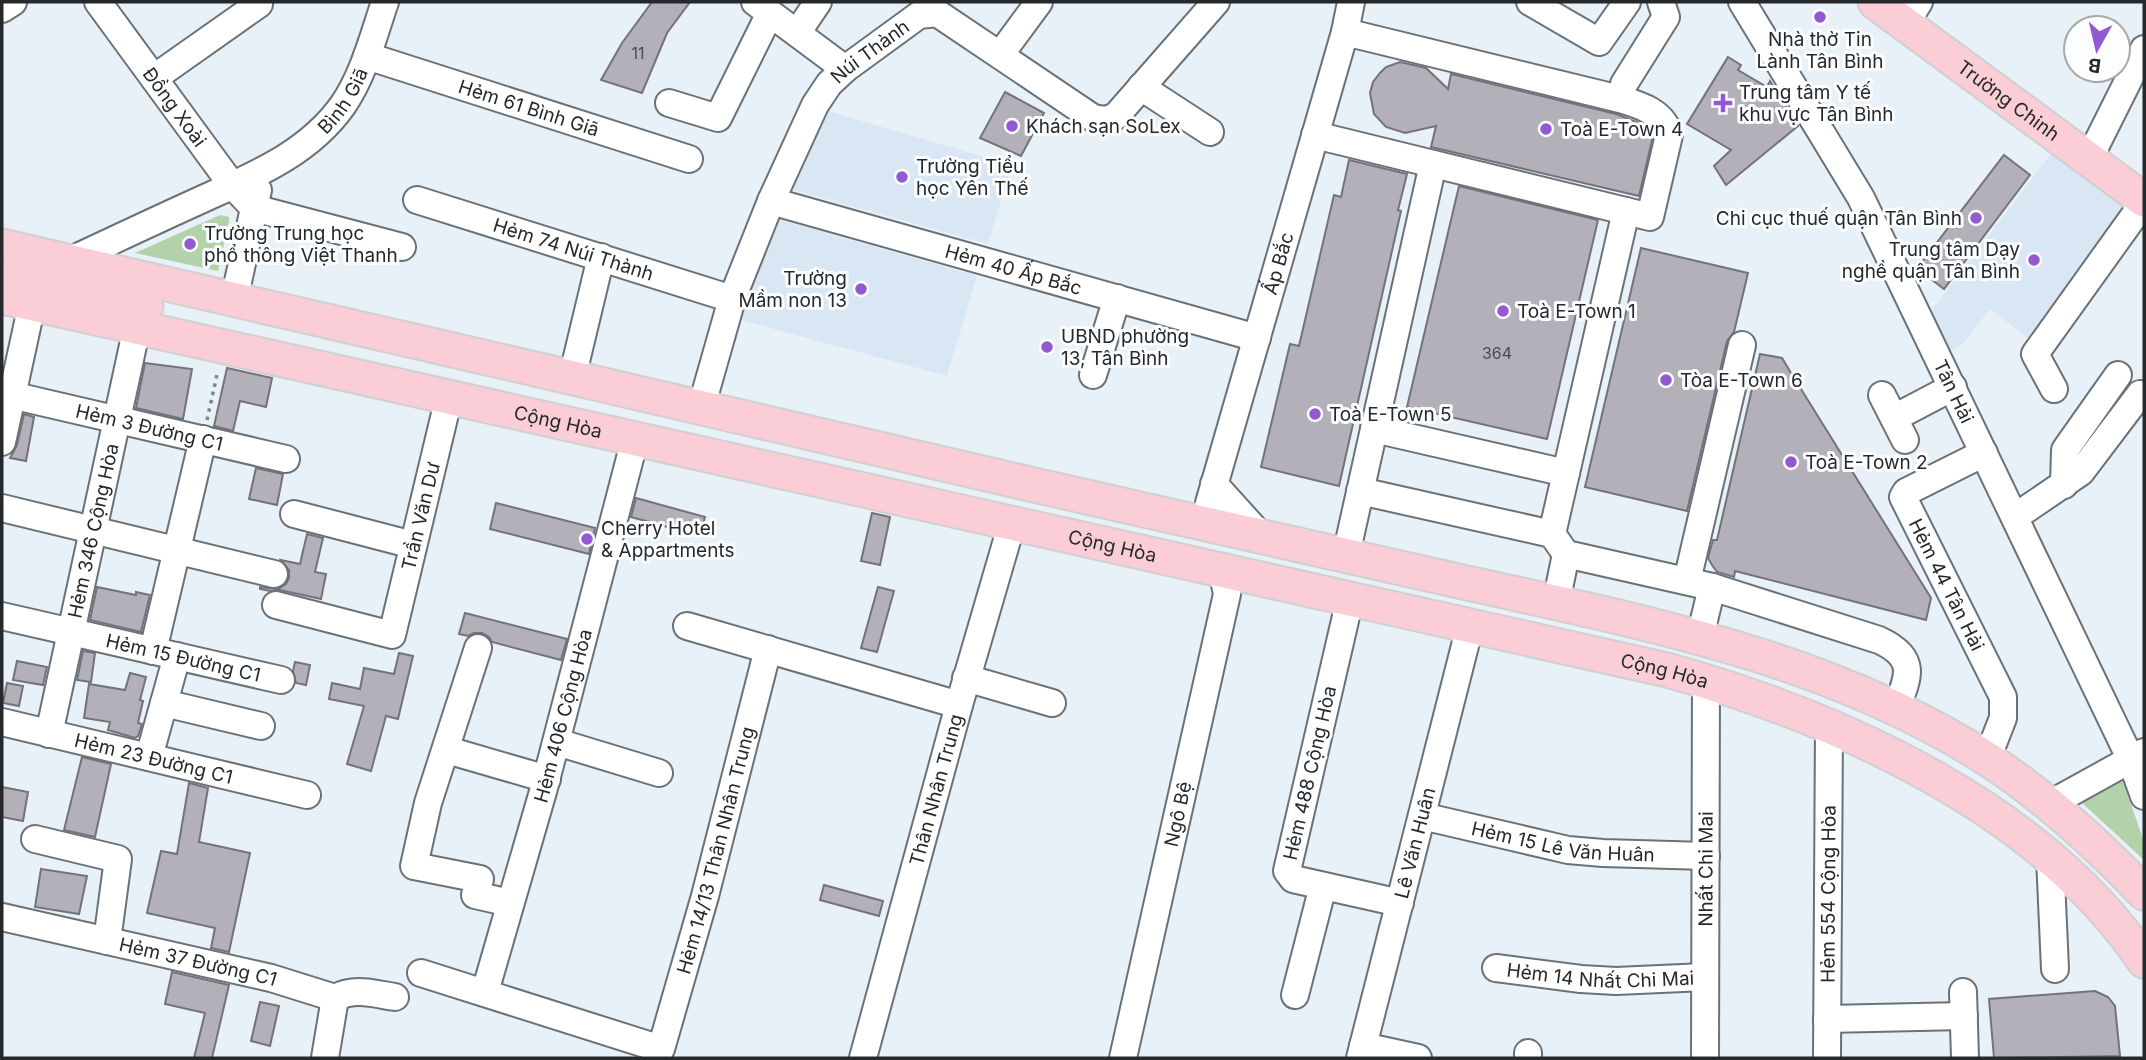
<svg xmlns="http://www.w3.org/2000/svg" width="2146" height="1060" viewBox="0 0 2146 1060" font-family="Inter,sans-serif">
<rect width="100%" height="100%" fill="#e8f1f8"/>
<g fill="#d8e7f3">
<path d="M 824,110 L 1012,165 L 988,244 L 790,189 Z"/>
<path d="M 2053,151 L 2132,211 L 2037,345 L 1990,309 L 1965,342 L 1946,353 L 1928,315 Z"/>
<path d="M 776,219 L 977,276 L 947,376 L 737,319 Z"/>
</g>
<g fill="#b3d2a9">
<path d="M 220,215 L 229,217 L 229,221 L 218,271 L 135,253 Z"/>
<path d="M 2123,781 L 2144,842 L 2144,860 L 2081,802 L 2103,788 Z"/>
</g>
<g fill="#b3b0b9" stroke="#74727a" stroke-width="2">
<path d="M 652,2 L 690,2 L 667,33 L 642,93 L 601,80 L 622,43 Z"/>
<path d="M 1728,57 L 1741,65 L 1738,70 L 1767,87 L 1770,81 L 1798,126 L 1726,185 L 1714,166 L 1731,150 L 1687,124 Z"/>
<path d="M 1400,62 L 1426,68 L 1448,89 L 1451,74 L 1616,114 L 1642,124 L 1653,136 L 1639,196 L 1431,147 L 1436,126 L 1405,133 L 1386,127 L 1374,114 L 1370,93 L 1373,82 L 1380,73 L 1386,67 Z"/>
<path d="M 1005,92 L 1044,113 L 1021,156 L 980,138 Z"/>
<path d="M 2004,155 L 2030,175 L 1944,289 L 1931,279 L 1936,272 L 1922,262 Z"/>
<path d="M 1349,160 L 1407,174 L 1398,210 L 1401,211 L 1339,486 L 1261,467 L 1290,344 L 1299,346 L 1334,195 L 1341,197 Z"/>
<path d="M 1459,186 L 1598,220 L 1547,439 L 1407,407 Z"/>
<path d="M 1641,248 L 1748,273 L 1734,332 L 1727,341 L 1687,511 L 1585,487 Z"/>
<path d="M 1760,354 L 1782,358 L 1791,373 L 1931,598 L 1926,620 L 1735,571 L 1734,577 L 1717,572 L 1712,565 L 1708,558 L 1713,540 L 1717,540 Z"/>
<path d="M 145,363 L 192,369 L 183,419 L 136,408 Z"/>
<path d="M 227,368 L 272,378 L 266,407 L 240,401 L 233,431 L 214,426 Z"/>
<path d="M 24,414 L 34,417 L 26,461 L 10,458 L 17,445 Z"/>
<path d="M 256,468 L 283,474 L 277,505 L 249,499 Z"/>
<path d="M 636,498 L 705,517 L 700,536 L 631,517 Z"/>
<path d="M 496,503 L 595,528 L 589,554 L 490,529 Z"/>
<path d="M 872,513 L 890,517 L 880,565 L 861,561 Z"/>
<path d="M 307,534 L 323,538 L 315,572 L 326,574 L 321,599 L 280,590 L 270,591 L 260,589 L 260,587 L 278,589 L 286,584 L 289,578 L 289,570 L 281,560 L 300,564 Z"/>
<path d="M 97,587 L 136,595 L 136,592 L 150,595 L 141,632 L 90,620 Z"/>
<path d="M 878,587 L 894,591 L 877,652 L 861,648 Z"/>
<path d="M 465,613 L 567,639 L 561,660 L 492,642 L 489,637 L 482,633 L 474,633 L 468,636 L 459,634 Z"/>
<path d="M 83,651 L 95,653 L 91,682 L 77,680 Z"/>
<path d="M 399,653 L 413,656 L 398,719 L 386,716 L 371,771 L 347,764 L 364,706 L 329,699 L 332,683 L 360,689 L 364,668 L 394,674 Z"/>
<path d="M 17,661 L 47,667 L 43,685 L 13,680 Z"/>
<path d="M 295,662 L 310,665 L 306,685 L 296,683 L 293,671 Z"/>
<path d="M 130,673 L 146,677 L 140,700 L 143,701 L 138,723 L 142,724 L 138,736 L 135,738 L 108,730 L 110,722 L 84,718 L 89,684 L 125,690 Z"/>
<path d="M 7,683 L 23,686 L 19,706 L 3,703 Z"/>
<path d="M 82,757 L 111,764 L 95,837 L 64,830 Z"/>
<path d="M 189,783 L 208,788 L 199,842 L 250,853 L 229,952 L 211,948 L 215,928 L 147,913 L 161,851 L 177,854 Z"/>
<path d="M 2,787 L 28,792 L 23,821 L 2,817 Z"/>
<path d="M 41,869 L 87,876 L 79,914 L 35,907 Z"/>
<path d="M 824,885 L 883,901 L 879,916 L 820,900 Z"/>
<path d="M 172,972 L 229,985 L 212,1058 L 194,1058 L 205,1013 L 165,1004 Z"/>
<path d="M 2095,991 L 2108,997 L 2115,1006 L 2120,1056 L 1994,1058 L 1989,999 Z"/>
<path d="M 260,1002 L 279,1006 L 270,1046 L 251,1041 Z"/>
</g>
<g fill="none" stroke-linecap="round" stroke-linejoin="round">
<defs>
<g id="minor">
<path id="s1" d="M 98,2 L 232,185 L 254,208 L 402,247"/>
<path d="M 755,2 L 845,69"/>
<path d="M 1530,2 L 1599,42 L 1627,2"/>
<path id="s2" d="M 1742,2 L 1861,198 L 2131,760 L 2144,796"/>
<path d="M 2,9 L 13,2"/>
<path d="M 1914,10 L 1919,2"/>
<path d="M 797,33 L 818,2"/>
<path d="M 1000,55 L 1039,2"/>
<path id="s3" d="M 367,56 L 689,159"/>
<path d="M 154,78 L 259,4"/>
<path d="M 1624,84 L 1666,17 L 1661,2"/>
<path d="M 1141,87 L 1210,132"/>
<path d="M 669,103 L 718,118 L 770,13"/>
<path d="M 1315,135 L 1650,217 L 1669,135 C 1664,112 1640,105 1620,99 L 1345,32"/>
<path d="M 2089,159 L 2144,49"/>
<path id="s4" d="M 417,200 L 732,299"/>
<path id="s5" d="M 771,201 L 1257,338"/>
<path id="s6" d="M 69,261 C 110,242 152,222 194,203 C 248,178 307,156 343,105 C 364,74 373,37 385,2"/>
<path d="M 234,300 L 258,190"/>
<path d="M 1093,375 L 1117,298"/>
<path d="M 572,378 L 601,257"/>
<path d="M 2054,389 L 2035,354 L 2144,202"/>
<path id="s7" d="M 11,395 L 286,459"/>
<path d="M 1882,395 L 1905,440"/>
<path id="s8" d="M 701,408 L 732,299 L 771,201 L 815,105 L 829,84 L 845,69 L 919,15 L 937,13 L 1093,118 L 1106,120 L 1116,116 L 1216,2"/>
<path d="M 1894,418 L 1953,387"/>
<path d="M 1374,429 L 1566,473"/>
<path d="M 2,442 L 32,304"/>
<path id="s9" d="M 1984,453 L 1906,492 L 1903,497 L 2003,697 L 2003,718 L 1987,759"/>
<path d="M 1214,484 L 1261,536"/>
<path d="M 2064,485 L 2065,450 L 2118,375"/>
<path d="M 1360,491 L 1552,534 L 1566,554 L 1712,587 L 1879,640 C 1918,658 1909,677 1895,710"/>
<path d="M 2,508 L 274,574"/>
<path d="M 294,514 L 413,545"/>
<path d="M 2015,517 L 2081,472 L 2140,394"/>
<path id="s10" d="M 1214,526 L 1209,503 L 1345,32 L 1351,2"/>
<path d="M 1552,534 L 1626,211"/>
<path d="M 1346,555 L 1433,164"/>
<path d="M 1687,581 L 1742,345"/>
<path d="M 1350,599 L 1287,871 L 1293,879 L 1400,903"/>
<path d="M 1556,603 L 1566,554"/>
<path id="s11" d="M 276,605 L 392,635 L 449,397"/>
<path id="s12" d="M 2,616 L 281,680"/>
<path d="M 687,626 L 959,705"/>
<path d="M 1700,637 L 1712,587"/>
<path d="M 478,648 L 428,803 L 414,866 L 480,879 L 475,895 L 510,903"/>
<path d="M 153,651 L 203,439"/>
<path d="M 966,678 L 1052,703"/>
<path d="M 164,703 L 261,726"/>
<path id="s13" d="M 2,722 L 307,795"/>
<path id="s14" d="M 49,734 L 137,327"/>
<path d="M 557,742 L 659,773"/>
<path d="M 447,750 L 547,779"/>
<path d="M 149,757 L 177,656"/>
<path d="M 2050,804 L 2144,752"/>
<path id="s15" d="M 1422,816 L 1568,850 L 1603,853 L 1706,856"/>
<path d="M 35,839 L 118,859 L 107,941"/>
<path d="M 2050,857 L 2055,969"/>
<path id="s16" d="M 2,917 L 271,978 L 335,998 C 354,987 375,994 395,997"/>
<path id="s17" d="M 1496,968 L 1581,979 L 1616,981 L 1705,977"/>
<path id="s18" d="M 421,973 L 661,1049 L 705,896 L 768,649"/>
<path id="s19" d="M 485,992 L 544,788 L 635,439"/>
<path d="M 1963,992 L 1965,1058"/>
<path d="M 1295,995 L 1323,886"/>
<path d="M 1827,1019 L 1964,1016"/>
<path d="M 1363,1046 L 1418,1058"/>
<path d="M 325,1058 L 335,998"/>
<path id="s20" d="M 863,1058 L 959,705 L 1012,523"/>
<path id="s21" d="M 1123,1058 L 1227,594 L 1222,570"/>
<path id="s22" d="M 1360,1058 L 1470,626"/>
<path d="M 1528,1058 L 1528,1053"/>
<path id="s23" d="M 1705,1058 L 1706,681"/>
<path id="s24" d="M 1827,1058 L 1829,727"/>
</g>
<g id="major">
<path id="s25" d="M 1875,2 L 2144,200"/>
<path d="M 2,246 C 342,324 681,403 1021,482 C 1165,515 1309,547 1454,580 C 1637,621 1828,656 1989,760 C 2047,798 2097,844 2144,893"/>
<path d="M 2,273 L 146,306"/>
<path id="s26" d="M 2,297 L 1667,670 C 1839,718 2041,808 2144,961"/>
</g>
</defs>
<use href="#minor" stroke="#6a7278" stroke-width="30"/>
<use href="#major" stroke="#cfd0d0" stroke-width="37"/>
<path stroke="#7f868a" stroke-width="3.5" stroke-dasharray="3.5 5" stroke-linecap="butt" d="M 207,420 L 218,370"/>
<use href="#minor" stroke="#fff" stroke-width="26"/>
<use href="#major" stroke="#facdd7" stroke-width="33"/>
</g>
<g fill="#9359d0" stroke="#fcfdff" stroke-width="2.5">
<circle cx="1820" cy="17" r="7"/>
<path d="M1719.5 92.5h7v7h7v7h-7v7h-7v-7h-7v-7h7z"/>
<circle cx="1012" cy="126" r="7"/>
<circle cx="1546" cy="129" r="7"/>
<circle cx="902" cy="177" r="7"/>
<circle cx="1976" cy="218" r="7"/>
<circle cx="190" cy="244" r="7"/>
<circle cx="2034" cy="260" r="7"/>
<circle cx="861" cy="289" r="7"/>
<circle cx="1503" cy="311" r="7"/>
<circle cx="1047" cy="347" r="7"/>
<circle cx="1666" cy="380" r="7"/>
<circle cx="1315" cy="414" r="7"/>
<circle cx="1791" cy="462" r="7"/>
<circle cx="587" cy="539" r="7"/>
</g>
<g text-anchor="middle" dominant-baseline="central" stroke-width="6" stroke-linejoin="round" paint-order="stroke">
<g font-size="16" fill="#484b4e">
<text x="638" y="53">11</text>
<text x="1497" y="353">364</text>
</g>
<g font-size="19" fill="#25292b" stroke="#fcfdff" text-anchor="start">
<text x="1820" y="39" text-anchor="middle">Nhà thờ Tin<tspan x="1820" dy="22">Lành Tân Bình</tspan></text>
<text x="1739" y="92">Trung tâm Y tế<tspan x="1739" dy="22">khu vực Tân Bình</tspan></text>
<text x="1026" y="126">Khách sạn SoLex</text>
<text x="1560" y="129">Toà E-Town 4</text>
<text x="916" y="166">Trường Tiểu<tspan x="916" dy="22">học Yên Thế</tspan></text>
<text x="1962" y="218" text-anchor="end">Chi cục thuế quận Tân Bình</text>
<text x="204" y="233">Trường Trung học<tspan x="204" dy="22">phổ thông Việt Thanh</tspan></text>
<text x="2020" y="249" text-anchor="end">Trung tâm Dạy<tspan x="2020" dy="22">nghề quận Tân Bình</tspan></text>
<text x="847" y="278" text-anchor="end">Trường<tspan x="847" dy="22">Mầm non 13</tspan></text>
<text x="1517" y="311">Toà E-Town 1</text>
<text x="1061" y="336">UBND phường<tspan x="1061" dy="22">13, Tân Bình</tspan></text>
<text x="1680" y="380">Tòa E-Town 6</text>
<text x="1329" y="414">Toà E-Town 5</text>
<text x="1805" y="462">Toà E-Town 2</text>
<text x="601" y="528">Cherry Hotel<tspan x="601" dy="22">&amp; Appartments</tspan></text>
</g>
<g font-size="19" fill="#25292b" stroke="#fcfdff">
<text stroke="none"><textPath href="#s8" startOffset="402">Núi Thành</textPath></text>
<text stroke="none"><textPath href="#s6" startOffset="322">Bình Giã</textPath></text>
<text stroke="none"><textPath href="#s25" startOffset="166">Trường Chinh</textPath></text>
<text stroke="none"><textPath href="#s1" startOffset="130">Đồng Xoài</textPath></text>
<text stroke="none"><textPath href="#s3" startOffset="170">Hẻm 61 Bình Giã</textPath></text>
<text stroke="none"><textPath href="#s4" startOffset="164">Hẻm 74 Núi Thành</textPath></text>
<text stroke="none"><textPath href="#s10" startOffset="273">Ấp Bắc</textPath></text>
<text stroke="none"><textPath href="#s5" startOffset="252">Hẻm 40 Ấp Bắc</textPath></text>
<text stroke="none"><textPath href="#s2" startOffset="444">Tân Hải</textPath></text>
<text stroke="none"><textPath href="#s26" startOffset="570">Cộng Hòa</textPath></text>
<text stroke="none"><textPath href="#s7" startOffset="142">Hẻm 3 Đường C1</textPath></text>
<text stroke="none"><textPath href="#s11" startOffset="242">Trần Văn Dư</textPath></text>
<text stroke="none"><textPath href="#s14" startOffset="208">Hẻm 346 Cộng Hòa</textPath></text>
<text stroke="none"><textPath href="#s26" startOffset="1138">Cộng Hòa</textPath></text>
<text stroke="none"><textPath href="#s9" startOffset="191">Hẻm 44 Tân Hải</textPath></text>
<text stroke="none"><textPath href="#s12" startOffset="186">Hẻm 15 Đường C1</textPath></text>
<text stroke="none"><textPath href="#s26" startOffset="1704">Cộng Hòa</textPath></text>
<text stroke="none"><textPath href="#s19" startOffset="287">Hẻm 406 Cộng Hòa</textPath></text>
<text stroke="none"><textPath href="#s13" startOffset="156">Hẻm 23 Đường C1</textPath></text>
<text transform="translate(1310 773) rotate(-77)">Hẻm 488 Cộng Hòa</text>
<text stroke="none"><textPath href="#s20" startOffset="278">Thân Nhân Trung</textPath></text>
<text stroke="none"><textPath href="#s21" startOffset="250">Ngô Bệ</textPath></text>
<text stroke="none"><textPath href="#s15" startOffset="144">Hẻm 15 Lê Văn Huân</textPath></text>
<text stroke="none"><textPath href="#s22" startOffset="222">Lê Văn Huân</textPath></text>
<text stroke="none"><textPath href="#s18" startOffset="458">Hẻm 14/13 Thân Nhân Trung</textPath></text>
<text stroke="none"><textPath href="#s23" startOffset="189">Nhất Chi Mai</textPath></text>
<text stroke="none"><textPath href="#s24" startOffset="164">Hẻm 554 Cộng Hòa</textPath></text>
<text stroke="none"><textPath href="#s16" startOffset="201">Hẻm 37 Đường C1</textPath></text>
<text stroke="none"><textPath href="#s17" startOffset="105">Hẻm 14 Nhất Chi Mai</textPath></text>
</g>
</g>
<rect width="2146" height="1060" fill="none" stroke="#25292b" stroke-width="7"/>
<g transform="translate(2097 49) rotate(188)"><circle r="33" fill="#fcfdff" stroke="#a6a8aa" stroke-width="2"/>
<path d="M0-5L12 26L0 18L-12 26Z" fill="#9359d0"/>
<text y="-10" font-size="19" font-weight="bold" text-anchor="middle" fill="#25292b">B</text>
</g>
</svg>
